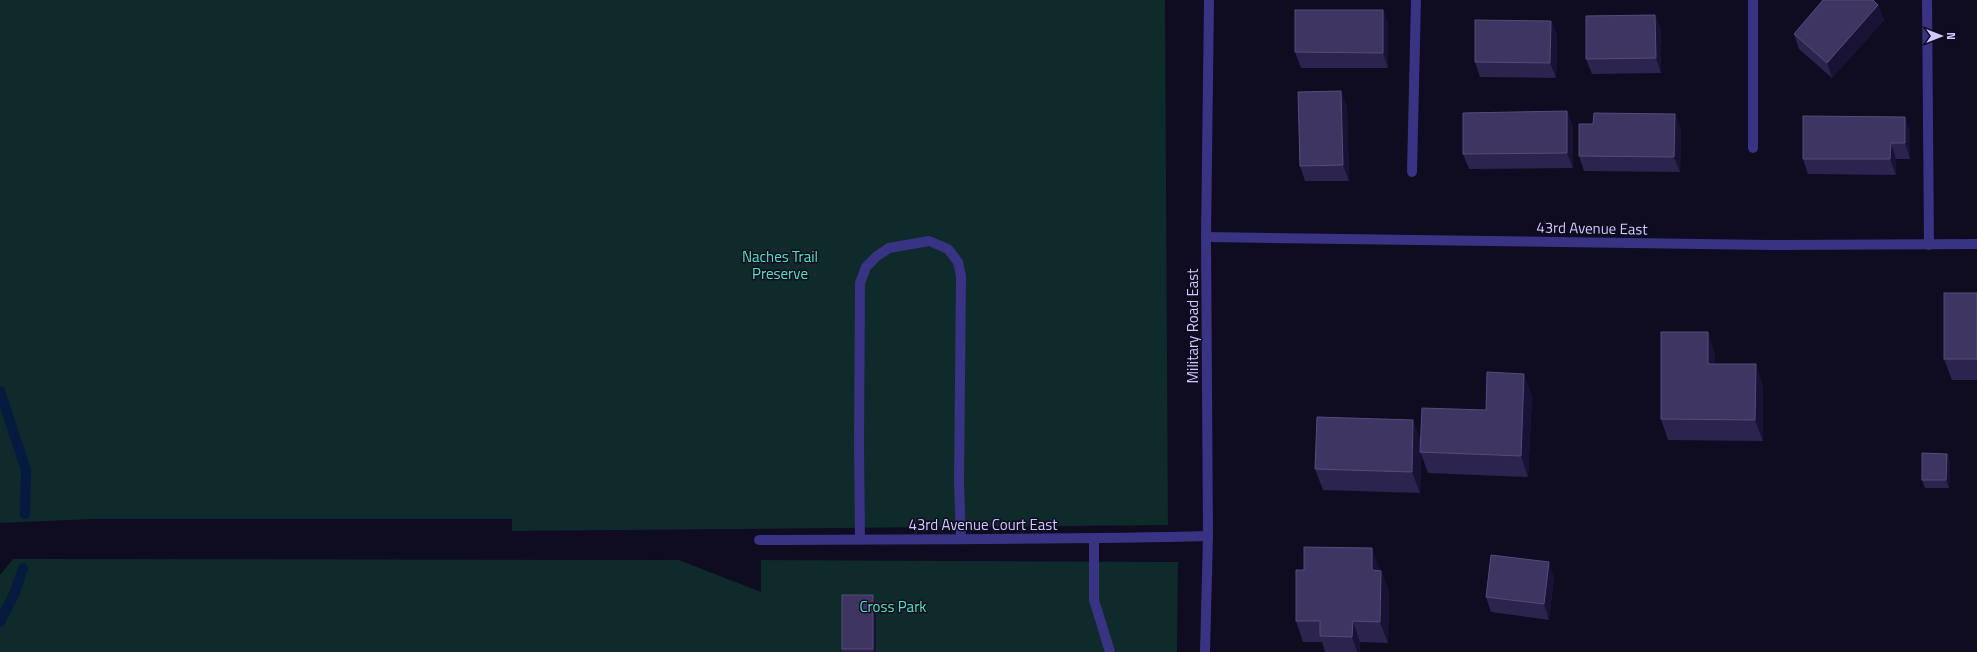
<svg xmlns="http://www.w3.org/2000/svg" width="1977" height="652" viewBox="0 0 1977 652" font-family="'Titillium Web',sans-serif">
<rect width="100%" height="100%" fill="#0f0b20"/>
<g fill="#0e2a2a">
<path d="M 0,0 L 1165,0 L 1168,525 L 512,531 L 512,519 L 92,519 L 0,523 Z"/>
<path d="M 13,559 L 679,560 L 761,592 L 761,560 L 1178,562 L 1177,652 L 0,652 L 0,575 Z"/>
</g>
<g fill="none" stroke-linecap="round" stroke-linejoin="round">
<g stroke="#06193e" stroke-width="10">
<path d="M 0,391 L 26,470 L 25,514"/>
<path d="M 0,622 L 15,592 L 23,568"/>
</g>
<g stroke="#383382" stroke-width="10">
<path d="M 1753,0 L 1753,148"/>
<path d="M 1927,0 L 1929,245"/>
<path d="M 1412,172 L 1416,0"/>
<path d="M 1206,237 L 1770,245 L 1977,244"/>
<path d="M 860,539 L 859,445 L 860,283 L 866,267 L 877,256 L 889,248 L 929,241 L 948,249 L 958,262 L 961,276 L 959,484 L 961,538"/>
<path d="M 1094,539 L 1094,600 L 1110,652"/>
<path d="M 759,540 C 909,539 1058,540 1208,536"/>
<path d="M 1205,652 L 1208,536 L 1206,237 L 1209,0"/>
</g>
</g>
<g fill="#2c234f">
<path d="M 1878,5 L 1884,20 L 1832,78 L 1799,49 L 1794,34 Z"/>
<path d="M 1383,10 L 1388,25 L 1388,68 L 1301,68 L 1295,52 Z"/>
<path d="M 1655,15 L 1661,30 L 1661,73 L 1592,74 L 1586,59 Z"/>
<path d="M 1551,21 L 1557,36 L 1556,78 L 1480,77 L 1475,62 Z"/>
<path d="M 1347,106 L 1349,181 L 1305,181 L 1300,166 Z"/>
<path d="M 1567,111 L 1573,127 L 1573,168 L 1469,169 L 1463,154 Z"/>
<path d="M 1905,117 L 1910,132 L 1910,159 L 1896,159 L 1896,175 L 1808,174 L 1803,159 Z"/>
<path d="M 1681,129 L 1680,172 L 1584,171 L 1579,156 Z"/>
<path d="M 1977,293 L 1977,380 L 1952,380 L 1944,359 Z"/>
<path d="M 1715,353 L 1715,364 L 1763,385 L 1763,441 L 1668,440 L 1661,419 Z"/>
<path d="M 1532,395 L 1528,477 L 1428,473 L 1421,454 L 1420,493 L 1323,490 L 1315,469 L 1420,440 L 1486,410 Z"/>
<path d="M 1947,454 L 1950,462 L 1949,488 L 1925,488 L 1922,480 Z"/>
<path d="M 1380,569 L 1380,571 L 1381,571 L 1389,592 L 1388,643 L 1360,642 L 1360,652 L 1325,652 L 1322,642 L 1303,642 L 1296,621 L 1304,570 Z"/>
<path d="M 1554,577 L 1549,620 L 1491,612 L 1486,597 Z"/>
<path d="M 873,595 L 876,603 L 876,652 L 843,652 L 842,649 Z"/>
</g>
<g fill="#191234">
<path d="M 1878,5 L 1884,20 L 1832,78 L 1827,63 Z"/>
<path d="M 1383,10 L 1388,25 L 1388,68 L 1383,53 Z"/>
<path d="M 1655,15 L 1661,30 L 1661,73 L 1656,58 Z"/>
<path d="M 1551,21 L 1557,36 L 1556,78 L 1550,63 Z"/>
<path d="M 1341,91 L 1347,106 L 1349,181 L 1343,165 Z"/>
<path d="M 1567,111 L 1573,127 L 1573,168 L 1567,153 Z"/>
<path d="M 1675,114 L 1681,129 L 1680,172 L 1674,157 Z"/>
<path d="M 1905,117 L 1910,132 L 1910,159 L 1905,143 Z"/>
<path d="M 1891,143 L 1896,159 L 1896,175 L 1890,159 Z"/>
<path d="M 1708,332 L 1715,353 L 1715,385 L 1708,364 Z"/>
<path d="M 1756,364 L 1763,385 L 1763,441 L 1755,420 Z"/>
<path d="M 1524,374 L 1532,395 L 1528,477 L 1521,456 Z"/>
<path d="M 1413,420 L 1421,441 L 1420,452 L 1421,454 L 1420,493 L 1412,472 Z"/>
<path d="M 1947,454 L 1950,462 L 1949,488 L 1946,480 Z"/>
<path d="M 1372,548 L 1380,569 L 1380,591 L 1372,570 Z"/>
<path d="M 1549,562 L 1554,577 L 1549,620 L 1544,604 Z"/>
<path d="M 1381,571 L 1389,592 L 1388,643 L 1380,622 Z"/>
<path d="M 873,595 L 876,603 L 876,652 L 874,652 L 873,649 Z"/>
<path d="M 1353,621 L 1360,642 L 1360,652 L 1357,652 L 1352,637 Z"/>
</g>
<g fill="#3e3562" stroke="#554c7b">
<path d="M 1823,0 L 1873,0 L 1878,5 L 1827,63 L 1794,34 Z"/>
<path d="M 1295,10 L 1383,10 L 1383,53 L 1295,52 Z"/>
<path d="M 1655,15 L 1656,58 L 1586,59 L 1586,16 Z"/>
<path d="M 1475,20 L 1551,21 L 1550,63 L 1475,62 Z"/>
<path d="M 1341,91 L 1343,165 L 1300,166 L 1298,92 Z"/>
<path d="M 1567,111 L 1567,153 L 1463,154 L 1463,113 Z"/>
<path d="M 1594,113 L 1675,114 L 1674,157 L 1579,156 L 1579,124 L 1593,124 Z"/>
<path d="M 1803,116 L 1905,117 L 1905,143 L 1891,143 L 1890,159 L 1803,159 Z"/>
<rect x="1944" y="293" width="33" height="66"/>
<path d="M 1661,332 L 1708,332 L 1708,364 L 1756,364 L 1755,420 L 1661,419 Z"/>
<path d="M 1487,372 L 1524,374 L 1521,456 L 1420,452 L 1422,408 L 1486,410 Z"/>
<path d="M 1317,417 L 1413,420 L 1412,472 L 1315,469 Z"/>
<path d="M 1922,453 L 1947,454 L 1946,480 L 1922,480 Z"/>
<path d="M 1304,547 L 1372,548 L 1372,570 L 1381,571 L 1380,622 L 1353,621 L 1352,637 L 1320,636 L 1320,621 L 1296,621 L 1296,570 L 1304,570 Z"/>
<path d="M 1491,555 L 1549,562 L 1544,604 L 1486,597 Z"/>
<rect x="842" y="595" width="31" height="54"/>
</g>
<g text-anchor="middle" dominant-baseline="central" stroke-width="3" stroke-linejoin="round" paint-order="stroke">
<g font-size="15" fill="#d1caff" stroke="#0f0b20">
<text transform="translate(1592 228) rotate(1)">43rd Avenue East</text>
<text transform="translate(1192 326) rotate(-90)">Military Road East</text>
<text x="983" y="524">43rd Avenue Court East</text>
</g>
<g font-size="15" fill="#50e6c3" stroke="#0f0b20">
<text x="780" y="256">Naches Trail<tspan x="780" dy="17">Preserve</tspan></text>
<text x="893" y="606">Cross Park</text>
</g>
</g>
<g transform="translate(1941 36) rotate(90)" stroke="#0f0b20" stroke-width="3" paint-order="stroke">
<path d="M0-3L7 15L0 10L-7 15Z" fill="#d1caff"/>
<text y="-6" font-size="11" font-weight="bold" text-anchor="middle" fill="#d1caff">N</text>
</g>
</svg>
